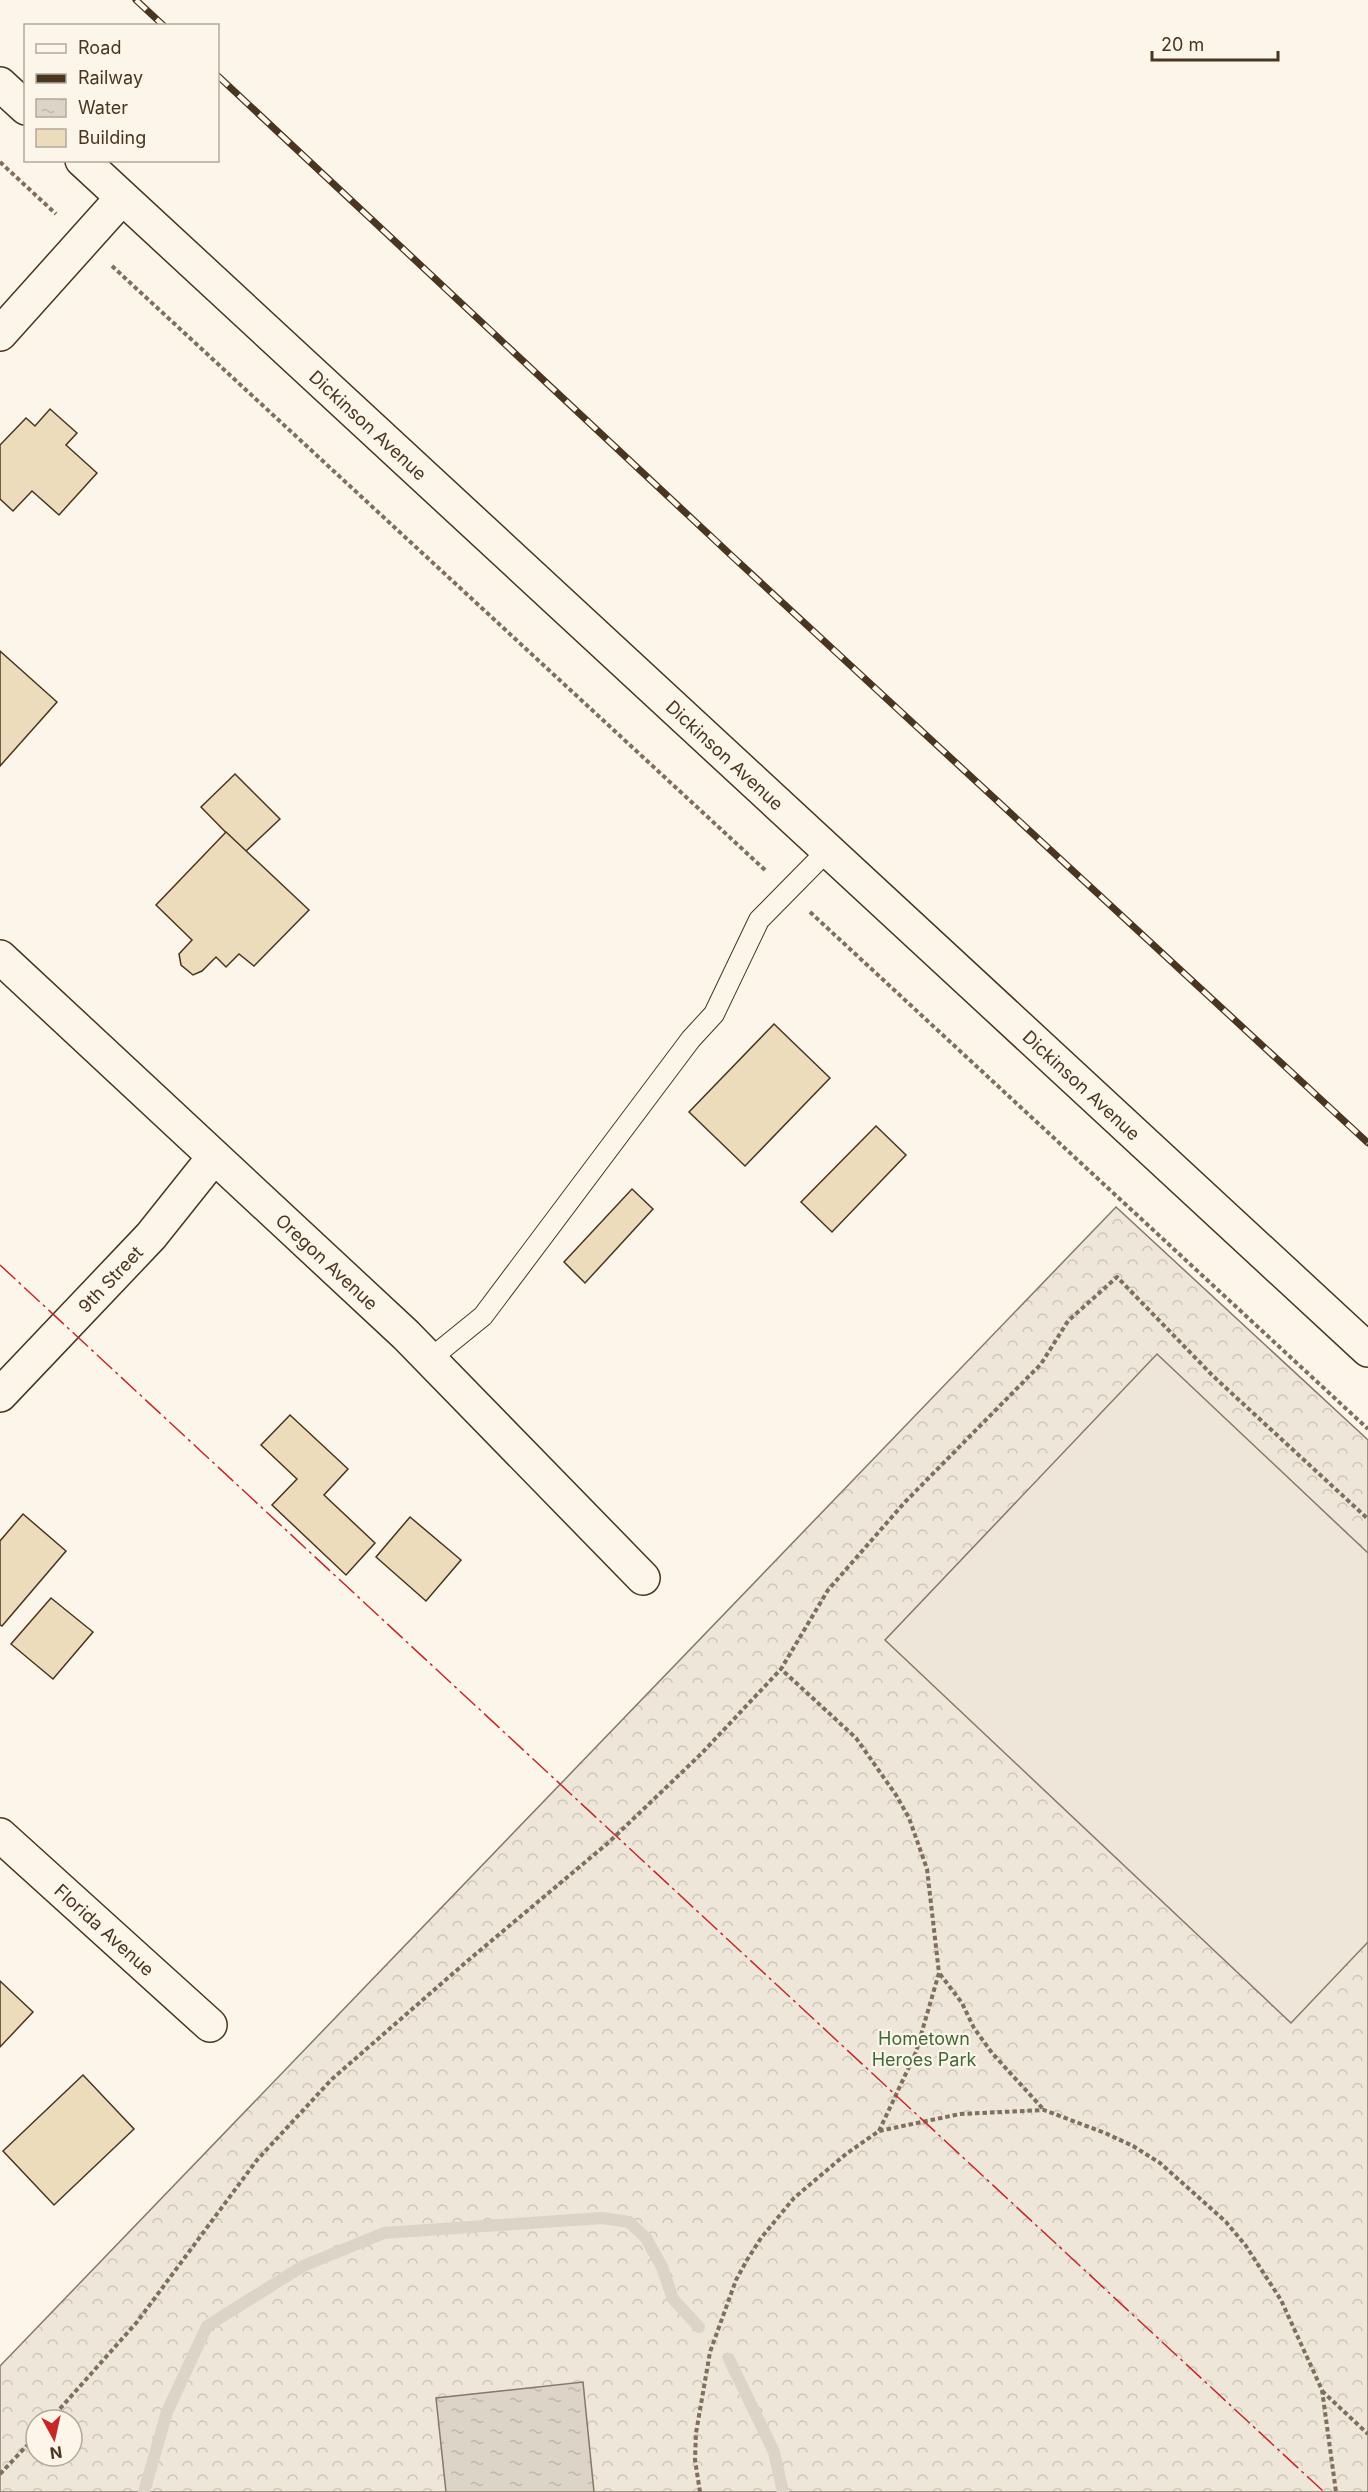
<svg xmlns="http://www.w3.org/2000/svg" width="1368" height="2492" viewBox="0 0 1368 2492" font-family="Inter,sans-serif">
<defs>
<pattern id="forest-crowns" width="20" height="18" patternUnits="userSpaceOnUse" patternTransform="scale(1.5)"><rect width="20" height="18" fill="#ede6d9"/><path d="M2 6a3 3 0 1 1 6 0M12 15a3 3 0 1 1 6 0" fill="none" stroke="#cdc6ba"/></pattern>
<pattern id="water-ripples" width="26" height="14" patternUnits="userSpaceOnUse" patternTransform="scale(1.5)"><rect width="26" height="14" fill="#dcd4c6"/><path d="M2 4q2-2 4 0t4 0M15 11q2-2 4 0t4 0" fill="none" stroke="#beb7aa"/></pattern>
</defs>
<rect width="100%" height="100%" fill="#fbf6e9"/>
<path fill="url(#forest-crowns)" stroke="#887966" stroke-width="1.5" fill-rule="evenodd" d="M 1116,1207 L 1368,1440 L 1368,2492 L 0,2492 L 0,2366 ZM 36,2420 L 72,2420 L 72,2456 L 36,2456 Z"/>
<path fill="#ede6d9" stroke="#887966" stroke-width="1.5" d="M 1157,1354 L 1368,1553 L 1368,1942 L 1291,2023 L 885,1640 Z"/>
<path fill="url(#water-ripples)" stroke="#887966" stroke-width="1.5" d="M 583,2382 L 594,2492 L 446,2492 L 436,2398 Z"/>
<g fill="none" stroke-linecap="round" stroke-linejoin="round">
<g stroke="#dcd4c6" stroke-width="12">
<path d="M 729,2359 L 774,2452 L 783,2492"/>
<path d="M 144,2492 L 167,2412 L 207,2326 L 303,2266 L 384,2233 L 602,2218 L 629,2222 L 646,2238 L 662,2267 L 673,2299 L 699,2327"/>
</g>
</g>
<g fill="#ecdcbc" stroke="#4a3520" stroke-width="1.5">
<path d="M 50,409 L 77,433 L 66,445 L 97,473 L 59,515 L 32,491 L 13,511 L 0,499 L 0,445 L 26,418 L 35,426 Z"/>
<path d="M 0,651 L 57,702 L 0,766 Z"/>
<path d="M 235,774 L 280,819 L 245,852 L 201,807 Z"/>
<path d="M 226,832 L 309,910 L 254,966 L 239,954 L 226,967 L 216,957 L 202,971 L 193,975 L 181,965 L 179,954 L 192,940 L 156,905 Z"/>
<path d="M 774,1024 L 830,1078 L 745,1166 L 689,1112 Z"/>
<path d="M 876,1126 L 906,1155 L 832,1232 L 801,1202 Z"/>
<path d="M 632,1189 L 653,1209 L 585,1283 L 564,1262 Z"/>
<path d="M 290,1415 L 348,1469 L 324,1495 L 375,1543 L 346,1575 L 272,1505 L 297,1479 L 261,1445 Z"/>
<path d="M 23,1514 L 66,1551 L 2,1626 L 0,1625 L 0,1541 Z"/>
<path d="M 410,1517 L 461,1560 L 426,1601 L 376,1557 Z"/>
<path d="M 51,1598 L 93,1632 L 53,1679 L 11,1644 Z"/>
<path d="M 0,1981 L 33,2012 L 0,2047 Z"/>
<path d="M 83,2075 L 134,2129 L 54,2205 L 3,2151 Z"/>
</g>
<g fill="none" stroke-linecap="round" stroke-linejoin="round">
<defs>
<path id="service" d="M 430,1359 L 483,1316 L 691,1039 L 714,1014 L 759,920 L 828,850"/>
<g id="minor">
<path d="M 0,334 L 122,198"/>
<path id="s1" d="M 0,957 L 406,1335 L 643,1578"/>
<path id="s2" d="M 0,1395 L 151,1236 L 214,1157"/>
<path id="s3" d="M 0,1835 L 210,2025"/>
</g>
<g id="tertiary">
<path d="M 0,84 L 26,108"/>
<path id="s4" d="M 82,160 L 1368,1350"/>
</g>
</defs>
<use href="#service" stroke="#4a3520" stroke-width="22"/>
<use href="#minor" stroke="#4a3520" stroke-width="36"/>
<use href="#tertiary" stroke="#4a3520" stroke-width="36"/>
<g stroke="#7f6f5c" stroke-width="4" stroke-dasharray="4.5 3" stroke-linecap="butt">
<path d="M 0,162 L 56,214"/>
<path d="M 112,266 L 765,870"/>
<path d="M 810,912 L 1368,1429"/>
<path d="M 940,1974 L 962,2003 L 974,2028 L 992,2053 L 1044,2110"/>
<path d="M 879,2131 L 916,2052 L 939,1973 L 927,1869 L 909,1818 L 896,1795 L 856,1738 L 781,1669 L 828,1590 L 905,1502 L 1041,1364 L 1068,1321 L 1117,1277 L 1213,1376 L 1368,1519"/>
<path d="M 1322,2391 L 1368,2434"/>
<path d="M 50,2420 L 137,2322 L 257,2160 L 332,2079 L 465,1963 L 608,1843 L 701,1754 L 781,1669"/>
<path d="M 0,2474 L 36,2436"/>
<path d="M 700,2492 L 695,2460 L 696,2433 L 710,2352 L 736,2280 L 747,2260 L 761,2238 L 794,2198 L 846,2154 L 879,2131 L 960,2114 L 1044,2110 L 1105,2133 L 1133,2146 L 1160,2163 L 1226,2222 L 1246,2246 L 1281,2300 L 1322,2390 L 1336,2492"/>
</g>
<use href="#service" stroke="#fbf6e9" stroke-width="20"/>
<use href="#minor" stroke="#fbf6e9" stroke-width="33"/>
<use href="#tertiary" stroke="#fbf6e9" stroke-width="33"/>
<defs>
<g id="rail">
<path d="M 136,0 L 164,26"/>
<path d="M 218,76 L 733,557 L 1368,1143"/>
</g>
</defs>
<use href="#rail" stroke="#4a3520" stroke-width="7"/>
<use href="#rail" stroke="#fbf6e9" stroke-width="4.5" stroke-dasharray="14" stroke-linecap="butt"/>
<path stroke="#c62828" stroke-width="1.5" stroke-dasharray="21 4.5 3 4.5" stroke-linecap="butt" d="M 0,1265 L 1324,2492"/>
</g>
<g text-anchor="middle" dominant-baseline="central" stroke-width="4.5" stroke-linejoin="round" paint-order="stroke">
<g font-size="18" fill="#4a3520" stroke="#fbf6e9">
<text stroke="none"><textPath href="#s4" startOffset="390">Dickinson Avenue</textPath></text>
<text stroke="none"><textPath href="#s4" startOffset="876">Dickinson Avenue</textPath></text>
<text stroke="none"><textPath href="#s4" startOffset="1362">Dickinson Avenue</textPath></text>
<text stroke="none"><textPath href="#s1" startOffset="447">Oregon Avenue</textPath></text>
<text stroke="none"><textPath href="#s2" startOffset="160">9th Street</textPath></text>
<text stroke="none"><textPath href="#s3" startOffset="141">Florida Avenue</textPath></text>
</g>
<g font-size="18" fill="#436837" stroke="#fbf6e9">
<text x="924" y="2038">Hometown<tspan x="924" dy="21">Heroes Park</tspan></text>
</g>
</g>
<rect x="24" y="24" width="195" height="138" fill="#fbf6e9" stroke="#b4a999" stroke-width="1.5"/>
<rect x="36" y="44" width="30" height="9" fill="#fbf6e9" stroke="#b4a999" stroke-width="1.5"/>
<text x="78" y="54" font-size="18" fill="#4a3520">Road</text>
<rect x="36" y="74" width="30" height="9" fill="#4a3520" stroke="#b4a999" stroke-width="1.5"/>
<text x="78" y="84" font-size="18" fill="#4a3520">Railway</text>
<rect x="36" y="99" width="30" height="18" fill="url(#water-ripples)" stroke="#b4a999" stroke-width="1.5"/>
<text x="78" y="114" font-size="18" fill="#4a3520">Water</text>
<rect x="36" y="129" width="30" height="18" fill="#ecdcbc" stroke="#b4a999" stroke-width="1.5"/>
<text x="78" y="144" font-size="18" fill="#4a3520">Building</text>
<g transform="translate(54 2438) rotate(172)"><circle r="28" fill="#fbf6e9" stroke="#b4a999" stroke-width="1.5"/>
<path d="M0-4.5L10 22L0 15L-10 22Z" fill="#c62828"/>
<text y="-9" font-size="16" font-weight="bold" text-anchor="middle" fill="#4a3520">N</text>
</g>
<path d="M1152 51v9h126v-9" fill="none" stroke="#4a3520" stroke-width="3"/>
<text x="1161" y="51" font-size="18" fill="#4a3520" stroke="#fbf6e9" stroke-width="4.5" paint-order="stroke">20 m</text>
</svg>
